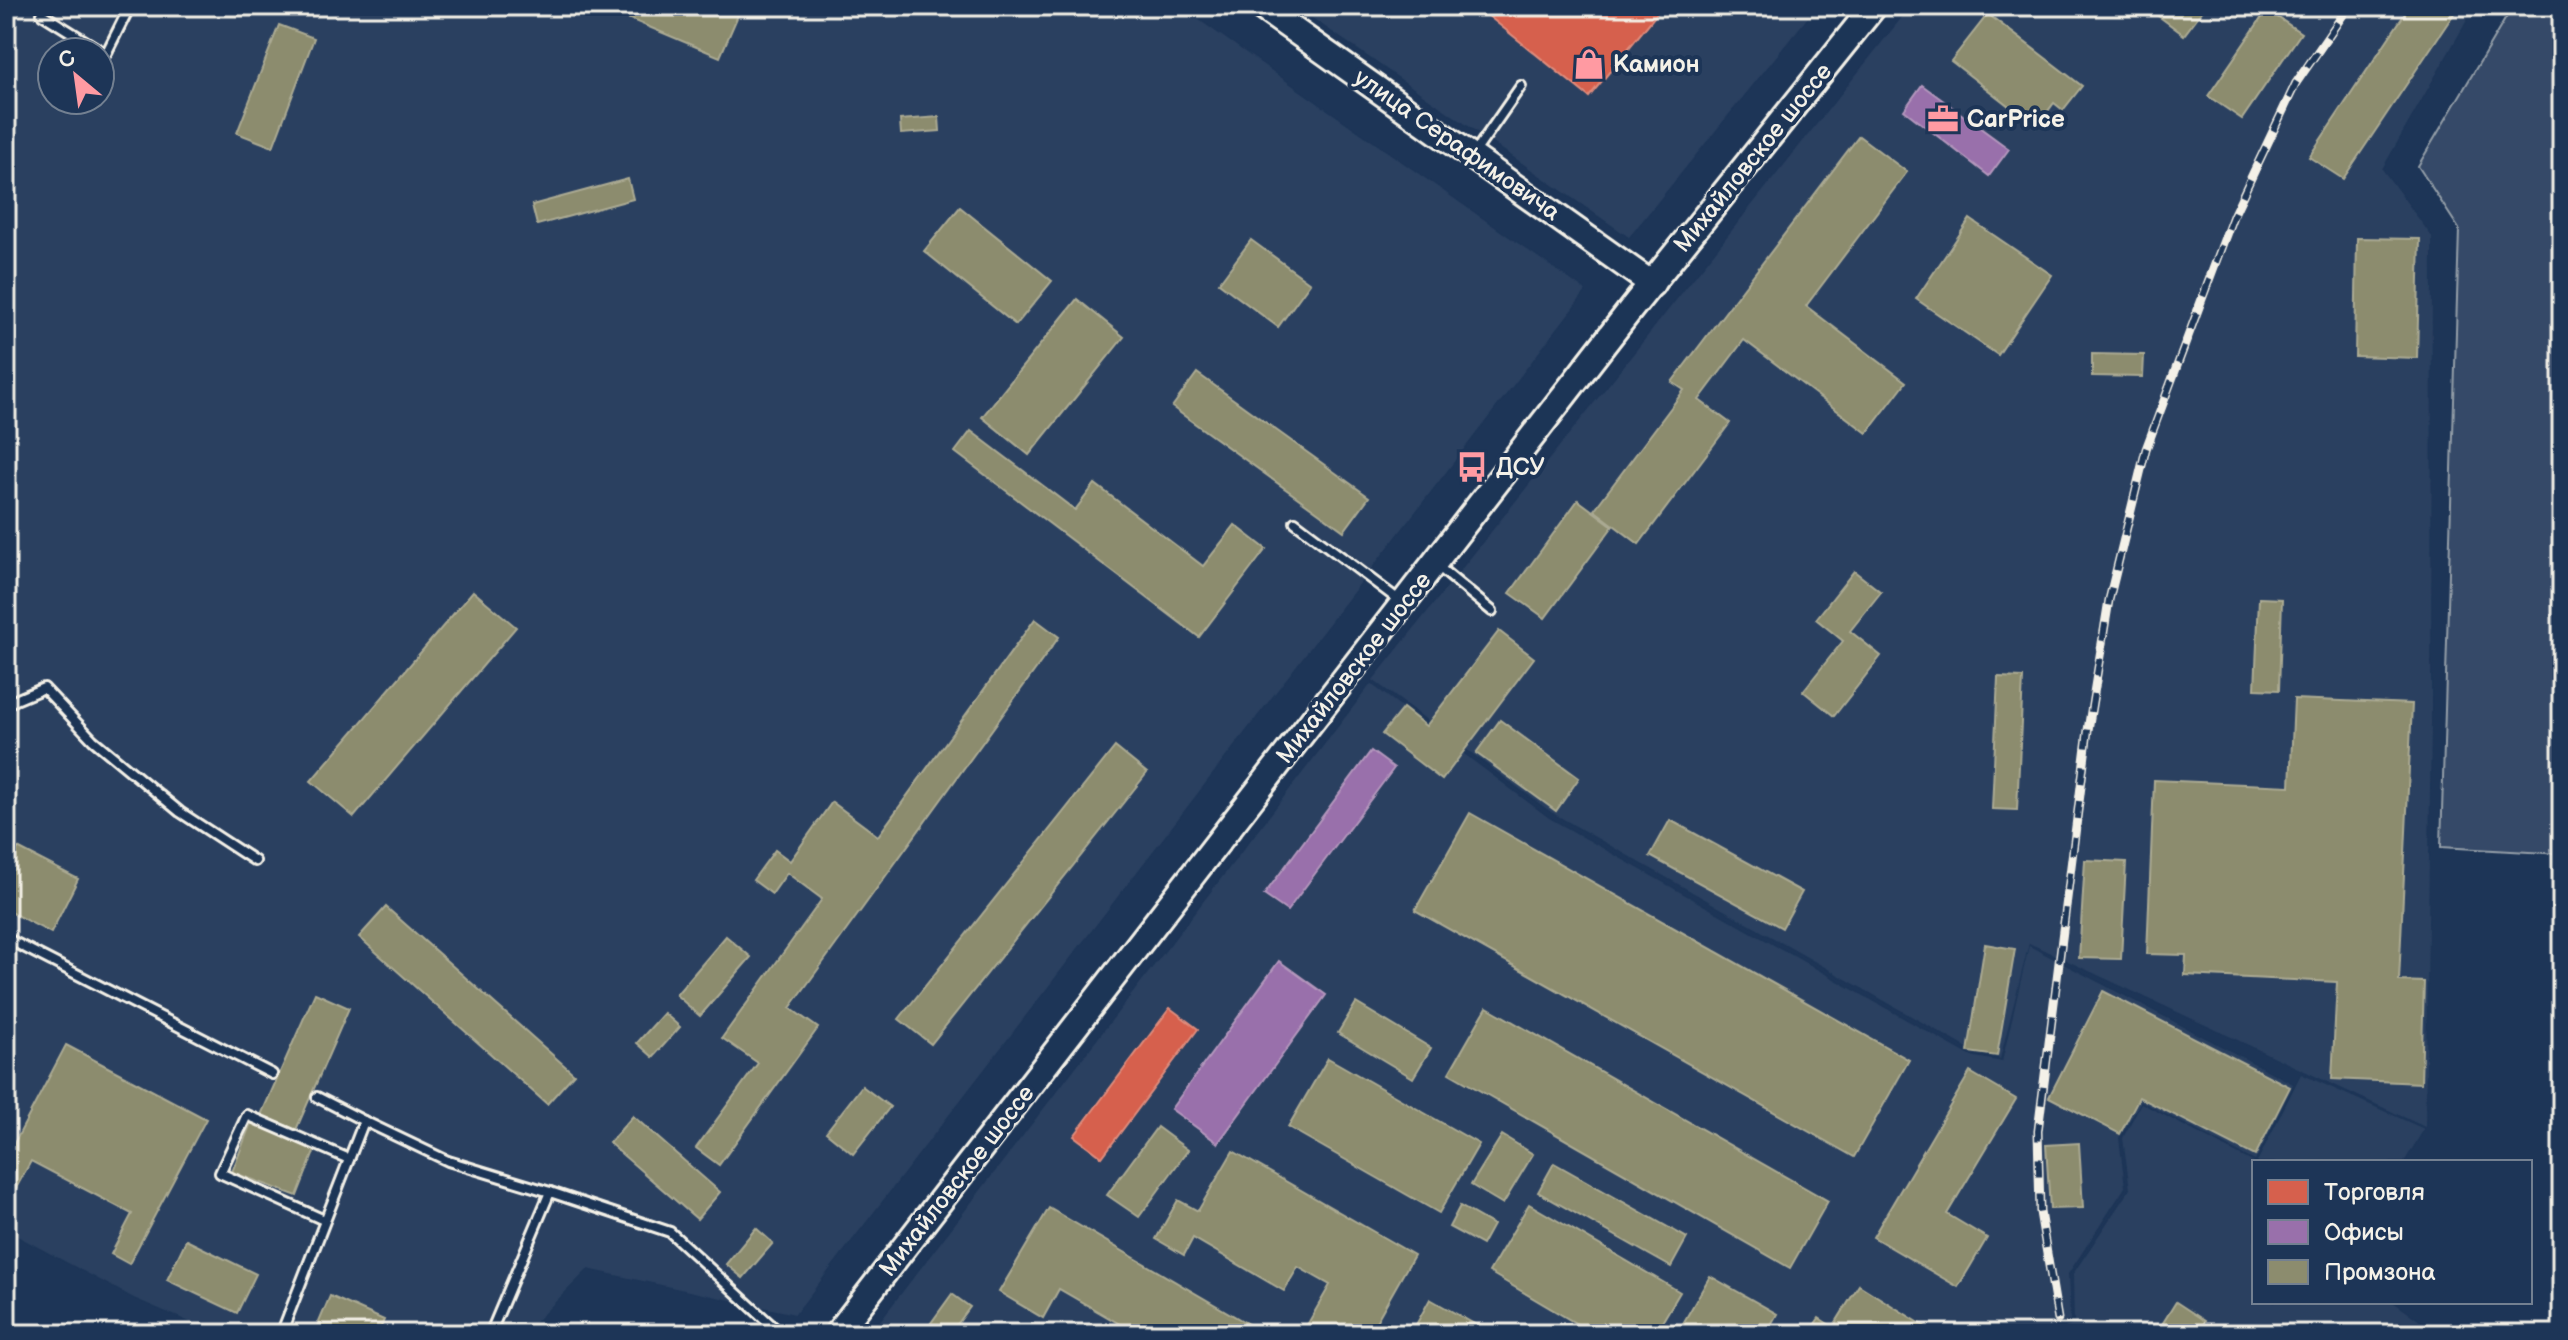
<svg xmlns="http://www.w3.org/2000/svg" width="2568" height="1340" viewBox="0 0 2568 1340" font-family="'Balsamiq Sans',sans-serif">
<rect width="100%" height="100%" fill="#1d3557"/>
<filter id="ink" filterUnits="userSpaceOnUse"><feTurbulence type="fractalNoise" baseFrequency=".0125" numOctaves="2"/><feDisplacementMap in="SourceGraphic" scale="16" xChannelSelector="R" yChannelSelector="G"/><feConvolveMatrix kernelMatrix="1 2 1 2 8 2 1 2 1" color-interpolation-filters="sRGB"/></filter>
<g filter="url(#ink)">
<g fill="#2a4060" fill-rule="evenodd">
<path d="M 6,6 L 1179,6 L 1586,291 L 795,1314 L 588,1269 L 523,1334 L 218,1334 L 134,1298 L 6,1230 ZM 52,52 L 100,52 L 100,100 L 52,100 Z"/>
<path d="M 1295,6 L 1817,6 L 1629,237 Z"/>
<path d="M 1911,6 L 2475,6 L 2382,169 L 2432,237 L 2431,723 L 2425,1127 L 2029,943 L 2000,1059 L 1966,1047 L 1551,812 L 1373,680 Z"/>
<path d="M 1371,684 L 1549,818 L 1970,1056 L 2002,1062 L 2029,946 L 2293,1084 L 2255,1161 L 2141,1101 L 2119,1138 L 2125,1187 L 2068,1274 L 2070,1320 L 2052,1327 L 2046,1334 L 870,1334 Z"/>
<path d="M 2301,1074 L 2424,1129 L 2404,1162 L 2257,1162 Z"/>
<path d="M 2141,1103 L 2254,1163 L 2254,1302 L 2393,1302 L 2438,1334 L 2052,1334 L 2074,1324 L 2073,1274 L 2130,1189 L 2123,1138 Z"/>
</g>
<path fill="#354a67" stroke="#949ea8" stroke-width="2" d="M 2513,6 L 2562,6 L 2562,854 L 2441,847 L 2459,229 L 2418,166 Z"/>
<g fill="#d6604d" stroke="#df8c7c" stroke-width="2">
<path d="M 1476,6 L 1663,6 L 1589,97 Z"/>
<path d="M 1170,1008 L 1198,1029 L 1102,1157 L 1074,1136 Z"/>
</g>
<g fill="#9970ab" stroke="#b497bd" stroke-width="2">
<path d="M 1922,85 L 2009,149 L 1989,176 L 1904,110 Z"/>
<path d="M 1371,751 L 1394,768 L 1287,911 L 1264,895 Z"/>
<path d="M 1279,961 L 1326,995 L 1218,1143 L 1171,1109 Z"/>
</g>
<g fill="#8c8c6e" stroke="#abaa93" stroke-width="2">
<path d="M 599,6 L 742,6 L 720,57 Z"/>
<path d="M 2145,6 L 2206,6 L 2184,35 Z"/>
<path d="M 2410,6 L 2459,6 L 2343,179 L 2309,157 Z"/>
<path d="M 2267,10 L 2301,33 L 2242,119 L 2208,96 Z"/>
<path d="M 1988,14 L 2082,86 L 2063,110 L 2054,103 L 2036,127 L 1951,61 Z"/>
<path d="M 279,25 L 314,38 L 273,147 L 237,133 Z"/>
<path d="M 939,117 L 940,131 L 901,134 L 900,120 Z"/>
<path d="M 1859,136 L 1907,172 L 1806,306 L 1906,382 L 1867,433 L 1744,340 L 1699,400 L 1730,423 L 1639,544 L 1594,510 L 1684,390 L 1672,382 Z"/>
<path d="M 628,179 L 633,199 L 537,225 L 532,205 Z"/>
<path d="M 960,207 L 1052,281 L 1016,325 L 924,251 Z"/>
<path d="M 1970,219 L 2052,275 L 1998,355 L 1916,299 Z"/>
<path d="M 2357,238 L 2420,239 L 2417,358 L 2355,356 Z"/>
<path d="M 1251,240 L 1310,283 L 1278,327 L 1219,283 Z"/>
<path d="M 1077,299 L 1124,337 L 1029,455 L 982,417 Z"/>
<path d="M 2092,354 L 2144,355 L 2143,377 L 2092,376 Z"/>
<path d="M 1197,373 L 1369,497 L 1344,531 L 1172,407 Z"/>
<path d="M 971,431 L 1075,510 L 1095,484 L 1203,566 L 1235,525 L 1266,549 L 1199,637 L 955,452 Z"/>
<path d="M 1578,500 L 1613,526 L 1545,618 L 1510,593 Z"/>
<path d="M 1854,571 L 1881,592 L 1850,631 L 1881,656 L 1834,716 L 1803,691 L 1843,641 L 1816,619 Z"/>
<path d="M 473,591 L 516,627 L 354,817 L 311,781 Z"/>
<path d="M 2259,598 L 2282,599 L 2279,690 L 2255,689 Z"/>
<path d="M 1035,619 L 1059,637 L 790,1008 L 818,1028 L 719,1165 L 696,1148 L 758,1063 L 722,1038 L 822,899 L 787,873 L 772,894 L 753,880 L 775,850 L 790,861 L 832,802 L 878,836 Z"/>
<path d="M 1499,631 L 1534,658 L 1442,780 L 1382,734 L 1403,708 L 1426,726 Z"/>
<path d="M 1998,677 L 2023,678 L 2017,810 L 1992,809 Z"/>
<path d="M 2294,699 L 2412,704 L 2399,981 L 2424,982 L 2421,1083 L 2332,1079 L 2337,982 L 2185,975 L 2186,955 L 2147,954 L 2154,780 L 2290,786 Z"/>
<path d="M 1500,720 L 1579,778 L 1556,811 L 1476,753 Z"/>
<path d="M 1115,747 L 1147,773 L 931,1044 L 899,1019 Z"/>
<path d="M 1470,813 L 1909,1060 L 1854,1157 L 1415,910 Z"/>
<path d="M 1670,820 L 1802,892 L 1782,928 L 1650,856 Z"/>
<path d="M 6,842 L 78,879 L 51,933 L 6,910 Z"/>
<path d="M 2085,860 L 2126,862 L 2121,959 L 2079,958 Z"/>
<path d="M 386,907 L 574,1074 L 547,1104 L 359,937 Z"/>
<path d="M 726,936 L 751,957 L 700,1016 L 676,995 Z"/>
<path d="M 1985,944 L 2015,949 L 1997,1056 L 1968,1052 Z"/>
<path d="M 2103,991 L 2290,1087 L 2255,1156 L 2139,1097 L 2120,1134 L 2049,1097 Z"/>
<path d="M 315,993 L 349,1008 L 296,1130 L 261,1115 Z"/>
<path d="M 1356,1003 L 1431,1048 L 1413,1078 L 1338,1033 Z"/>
<path d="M 1487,1007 L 1828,1201 L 1790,1268 L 1449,1073 Z"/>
<path d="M 664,1013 L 680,1027 L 653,1057 L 637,1043 Z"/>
<path d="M 66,1045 L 206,1119 L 129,1264 L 111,1254 L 132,1214 L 31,1161 L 10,1199 L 6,1197 L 6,1159 Z"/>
<path d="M 1328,1058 L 1479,1144 L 1439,1213 L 1288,1127 Z"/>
<path d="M 1970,1072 L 2016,1099 L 1947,1214 L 1987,1238 L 1958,1287 L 1873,1237 Z"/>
<path d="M 862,1086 L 890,1107 L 853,1154 L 826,1132 Z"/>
<path d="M 633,1116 L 720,1192 L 697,1219 L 609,1143 Z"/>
<path d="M 251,1123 L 316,1147 L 297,1196 L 232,1172 Z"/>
<path d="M 1157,1127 L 1188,1150 L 1139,1217 L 1107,1195 Z"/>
<path d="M 1502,1135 L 1533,1154 L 1503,1204 L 1471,1185 Z"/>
<path d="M 2079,1143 L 2083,1208 L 2050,1209 L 2046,1145 Z"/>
<path d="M 1233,1151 L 1414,1255 L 1369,1334 L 1302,1334 L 1330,1285 L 1298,1267 L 1284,1291 L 1193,1238 L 1184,1255 L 1156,1239 L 1178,1200 L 1198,1211 Z"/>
<path d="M 1554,1163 L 1687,1238 L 1671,1267 L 1538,1192 Z"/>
<path d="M 1529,1204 L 1680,1292 L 1655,1334 L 1594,1334 L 1489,1272 Z"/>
<path d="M 1460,1206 L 1493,1225 L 1482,1245 L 1449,1227 Z"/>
<path d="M 1049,1208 L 1265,1334 L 1137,1334 L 1059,1289 L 1043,1318 L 999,1292 Z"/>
<path d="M 756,1228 L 773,1243 L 743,1278 L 726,1264 Z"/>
<path d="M 186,1240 L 256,1274 L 237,1313 L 167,1280 Z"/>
<path d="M 1710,1276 L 1777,1314 L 1766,1334 L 1677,1334 Z"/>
<path d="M 1859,1285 L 1937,1334 L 1808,1334 L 1819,1318 L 1833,1327 Z"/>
<path d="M 952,1294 L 970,1307 L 950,1334 L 923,1334 Z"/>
<path d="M 330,1296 L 384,1320 L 378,1334 L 314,1334 Z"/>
<path d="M 1430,1299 L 1492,1334 L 1411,1334 Z"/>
<path d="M 2176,1302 L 2205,1321 L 2197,1334 L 2156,1334 Z"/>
</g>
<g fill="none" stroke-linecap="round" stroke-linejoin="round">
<defs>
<g id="lane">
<path d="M 42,14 L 106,54 L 130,6"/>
<path d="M 1473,155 L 1521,86"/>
<path d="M 1295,522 L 1400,601"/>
<path d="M 1435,564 L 1492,611"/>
<path d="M 6,704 L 44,688 L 93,740 L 180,812 L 255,861"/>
<path d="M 6,938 L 272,1074"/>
<path d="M 317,1097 L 364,1121"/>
<path d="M 324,1220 L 220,1173 L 247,1115 L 349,1159"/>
<path d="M 281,1334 L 364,1121 L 448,1161 L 550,1192 L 670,1232 L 781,1334"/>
<path d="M 490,1334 L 550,1192"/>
</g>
<g id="secondary">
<path d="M 1260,6 L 1652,284"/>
<path d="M 837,1334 L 1631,309 L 1874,6"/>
</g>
</defs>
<use href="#lane" stroke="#f4f1e8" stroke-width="14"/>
<use href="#secondary" stroke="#f4f1e8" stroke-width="30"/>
<use href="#lane" stroke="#1d3557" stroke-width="8"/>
<use href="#secondary" stroke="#1d3557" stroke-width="24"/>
<defs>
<path id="rail" d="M 2058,1319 L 2040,1212 L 2038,1131 L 2088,730 L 2109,600 L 2146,449 L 2233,216 L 2296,83 L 2349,6"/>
</defs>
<use href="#rail" stroke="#f4f1e8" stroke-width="9"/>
<use href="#rail" stroke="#1d3557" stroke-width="6" stroke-dasharray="18" stroke-linecap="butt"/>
</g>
</g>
<defs>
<symbol id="shop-bare" viewBox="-9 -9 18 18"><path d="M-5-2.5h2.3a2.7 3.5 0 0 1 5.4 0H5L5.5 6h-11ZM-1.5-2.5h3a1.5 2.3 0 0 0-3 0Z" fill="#ff9aa2" stroke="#1d3557" stroke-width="2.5" paint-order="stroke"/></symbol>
<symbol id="office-bare" viewBox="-9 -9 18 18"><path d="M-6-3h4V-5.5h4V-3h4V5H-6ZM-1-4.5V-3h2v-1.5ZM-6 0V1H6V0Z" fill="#ff9aa2" stroke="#1d3557" stroke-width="2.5" paint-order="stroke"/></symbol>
<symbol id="bus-bare" viewBox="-9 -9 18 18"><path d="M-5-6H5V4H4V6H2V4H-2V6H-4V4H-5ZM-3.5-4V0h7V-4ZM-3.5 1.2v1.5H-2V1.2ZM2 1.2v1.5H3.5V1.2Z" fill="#ff9aa2" stroke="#1d3557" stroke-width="2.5" paint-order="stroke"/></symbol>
</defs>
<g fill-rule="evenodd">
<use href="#shop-bare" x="1567" y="42" width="44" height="44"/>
<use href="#office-bare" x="1921" y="97" width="44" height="44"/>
<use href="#bus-bare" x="1450" y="445" width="44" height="44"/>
</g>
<g text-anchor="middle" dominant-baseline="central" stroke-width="8" stroke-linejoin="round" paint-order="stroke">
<g font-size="24" font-weight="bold" fill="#f4f1e8" stroke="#1d3557" text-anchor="start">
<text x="1613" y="64">Камион</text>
<text x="1967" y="119">CarPrice</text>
<text x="1496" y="467">ДСУ</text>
</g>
<g font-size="24" fill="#f4f1e8" stroke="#1d3557">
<text transform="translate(1457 145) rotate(35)">улица Серафимовича</text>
<text transform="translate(1753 158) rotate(-51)">Михайловское шоссе</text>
<text transform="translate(1354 668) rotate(-52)">Михайловское шоссе</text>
<text transform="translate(957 1181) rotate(-52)">Михайловское шоссе</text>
</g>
</g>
<rect width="2568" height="1340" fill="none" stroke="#1d3557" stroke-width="32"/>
<rect x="16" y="16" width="2536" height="1308" fill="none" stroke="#f4f1e8" stroke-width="3" filter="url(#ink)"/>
<rect x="2252" y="1160" width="280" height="144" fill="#1d3557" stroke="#738091" stroke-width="2"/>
<rect x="2268" y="1180" width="40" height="24" fill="#d6604d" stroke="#738091" stroke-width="2"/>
<text x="2324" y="1200" font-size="24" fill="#f4f1e8">Торговля</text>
<rect x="2268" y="1220" width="40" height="24" fill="#9970ab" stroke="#738091" stroke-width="2"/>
<text x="2324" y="1240" font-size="24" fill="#f4f1e8">Офисы</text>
<rect x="2268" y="1260" width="40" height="24" fill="#8c8c6e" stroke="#738091" stroke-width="2"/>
<text x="2324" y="1280" font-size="24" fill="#f4f1e8">Промзона</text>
<g transform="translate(76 76) rotate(331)"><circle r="38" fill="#1d3557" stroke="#738091" stroke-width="2"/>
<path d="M0-6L14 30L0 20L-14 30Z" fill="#ff9aa2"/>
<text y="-12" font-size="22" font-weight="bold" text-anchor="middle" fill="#f4f1e8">С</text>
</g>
</svg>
